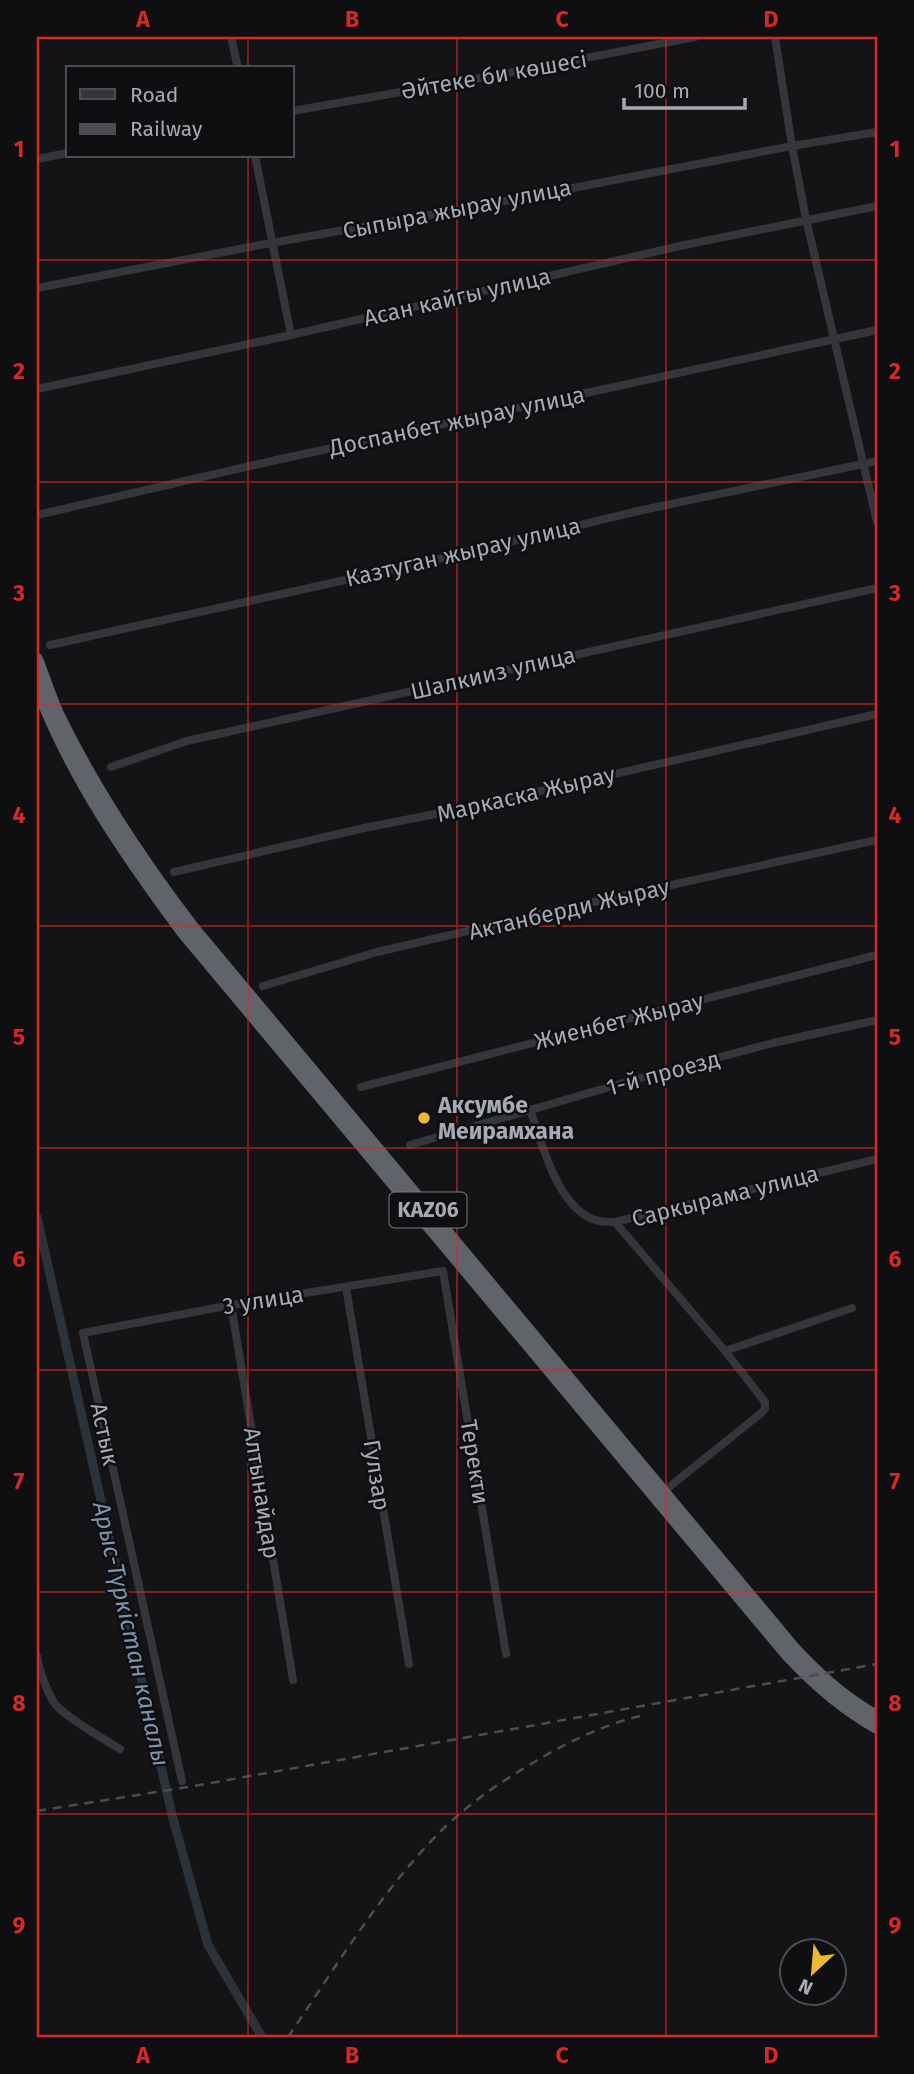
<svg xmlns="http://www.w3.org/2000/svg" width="914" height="2074" viewBox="0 0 914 2074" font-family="'Fira Sans',sans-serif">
<rect width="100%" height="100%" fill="#141416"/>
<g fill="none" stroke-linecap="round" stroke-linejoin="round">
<path stroke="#2b3239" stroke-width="9" d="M 37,1217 L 172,1815 L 208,1945 L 262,2037"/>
<g stroke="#35363a" stroke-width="8">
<path d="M 231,37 L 238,68"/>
<path d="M 775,37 L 792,146 L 806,219 L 877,522"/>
<path d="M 292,111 L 487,77 L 695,37"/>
<path d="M 255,156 L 291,335"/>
<path d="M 37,159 L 68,153"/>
<path d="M 37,288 L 271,243 L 463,209 L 792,146 L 877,132"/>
<path d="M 37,389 L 291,335 L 680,246 L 877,206"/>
<path d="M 37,515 L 272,461 L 877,330"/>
<path d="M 50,645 L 418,564 L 638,511 L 877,461"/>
<path d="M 111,767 L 187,741 L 877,588"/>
<path d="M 174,872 L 364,828 L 466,808 L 877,714"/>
<path d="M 263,986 L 377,952 L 580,905 L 877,840"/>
<path d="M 361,1087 L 877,955"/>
<path d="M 530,1109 C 541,1142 559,1213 599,1221 C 604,1222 610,1222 615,1222"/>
<path d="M 410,1145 L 637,1079 L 773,1043 L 877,1020"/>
<path d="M 346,1287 L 409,1664"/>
<path d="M 231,1305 L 293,1680"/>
<path d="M 725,1351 L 852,1308"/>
<path d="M 663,1492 L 760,1414 L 765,1409 L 765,1402 L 725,1351 L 615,1222 L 877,1159"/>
<path d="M 37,1656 C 39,1670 47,1692 55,1704 C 64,1716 105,1740 120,1749"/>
<path d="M 182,1781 L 83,1333 L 231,1305 L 443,1271 L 506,1654"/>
</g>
<g stroke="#61636b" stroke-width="12">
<path d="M 37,659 C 44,677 50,696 58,714 C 95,790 141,859 192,926 L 794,1648 C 819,1675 845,1699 877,1716"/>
<path d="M 37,687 C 71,777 126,856 183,933 L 787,1655 C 814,1684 842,1709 877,1728"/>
</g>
<g stroke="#4c4d53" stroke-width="2.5" stroke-dasharray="9 7" stroke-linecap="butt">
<path d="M 37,1811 L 194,1786 L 877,1664"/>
<path d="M 288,2037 C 336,1967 381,1891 441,1831 C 469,1803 502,1781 536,1761 C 569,1741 606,1724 644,1715"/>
</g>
</g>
<path fill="none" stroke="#d62828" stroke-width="2" stroke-opacity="0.55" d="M 248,37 L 248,68M 457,37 L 457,2037M 666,37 L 666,2037M 248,156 L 248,2037M 37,260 L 877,260M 37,482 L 877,482M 37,704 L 877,704M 37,926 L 877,926M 37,1148 L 877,1148M 37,1370 L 877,1370M 37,1592 L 877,1592M 37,1814 L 877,1814"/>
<circle fill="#ebb936" stroke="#0f0f11" stroke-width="2.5" cx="424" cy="1118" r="7"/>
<g text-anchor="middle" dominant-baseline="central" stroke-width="5" stroke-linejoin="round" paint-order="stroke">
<rect fill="#0f0f11" stroke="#797c84" stroke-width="2" x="389.5" y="1192.5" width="77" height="35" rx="5"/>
<g font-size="21" font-weight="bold" fill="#a6aab5">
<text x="428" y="1210">KАZ06</text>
</g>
<g font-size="23" fill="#a6aab5" stroke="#0f0f11">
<text transform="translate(494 75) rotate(-10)">Әйтеке би көшесі</text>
<text transform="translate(457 209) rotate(-11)">Сыпыра жырау улица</text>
<text transform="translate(457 297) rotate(-13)">Асан кайгы улица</text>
<text transform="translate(457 421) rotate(-12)">Доспанбет жырау улица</text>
<text transform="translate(463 552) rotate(-13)">Казтуган жырау улица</text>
<text transform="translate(493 673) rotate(-13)">Шалкииз улица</text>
<text transform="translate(526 794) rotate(-13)">Маркаска Жырау</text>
<text transform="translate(569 909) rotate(-13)">Актанберди Жырау</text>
<text transform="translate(619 1021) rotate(-14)">Жиенбет Жырау</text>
<text transform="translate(663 1073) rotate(-15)">1-й проезд</text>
<text transform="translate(725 1196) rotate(-14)">Саркырама улица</text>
<text transform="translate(263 1300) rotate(-9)">3 улица</text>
<text transform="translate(105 1434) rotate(78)">Астык</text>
<text transform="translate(475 1462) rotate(81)">Теректи</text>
<text transform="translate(377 1475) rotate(81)">Гулзар</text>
<text transform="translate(262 1493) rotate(81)">Алтынайдар</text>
</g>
<g font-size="23" font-weight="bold" fill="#a6aab5" stroke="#0f0f11" text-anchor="start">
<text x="438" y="1105">Аксумбе<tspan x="438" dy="26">Меирамхана</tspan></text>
</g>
<g font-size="24" font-style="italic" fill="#7e95b0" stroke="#0f0f11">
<text transform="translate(131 1634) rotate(77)">Арыс-Түркістан каналы</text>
</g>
</g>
<rect width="914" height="2074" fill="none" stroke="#0f0f11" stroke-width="77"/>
<rect x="66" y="66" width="228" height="91" fill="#0f0f11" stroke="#4b4d53" stroke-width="2"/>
<rect x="80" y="89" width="35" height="10" fill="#35363a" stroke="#4b4d53" stroke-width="2"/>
<text x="130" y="102" font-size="21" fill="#a6aab5">Road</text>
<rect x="80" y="124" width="35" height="10" fill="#4c4d53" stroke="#4b4d53" stroke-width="2"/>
<text x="130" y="136" font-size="21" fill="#a6aab5">Railway</text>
<g transform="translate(813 1972) rotate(206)"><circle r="33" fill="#0f0f11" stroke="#4b4d53" stroke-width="2"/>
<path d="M0-5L12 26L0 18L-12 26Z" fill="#ebb936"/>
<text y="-10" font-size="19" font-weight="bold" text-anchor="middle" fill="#a6aab5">N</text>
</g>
<path d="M624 98v10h121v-10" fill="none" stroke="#a6aab5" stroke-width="3.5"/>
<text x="634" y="98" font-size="21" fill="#a6aab5" stroke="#0f0f11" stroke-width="5" paint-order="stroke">100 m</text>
<rect x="38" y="38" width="838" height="1998" fill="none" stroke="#d62828" stroke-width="2.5"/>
<g font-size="23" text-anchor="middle" font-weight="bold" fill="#d62828">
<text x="143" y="27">A</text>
<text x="352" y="27">B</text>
<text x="562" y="27">C</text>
<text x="771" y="27">D</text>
<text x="19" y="157">1</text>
<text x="895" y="157">1</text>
<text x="19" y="379">2</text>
<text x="895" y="379">2</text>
<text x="19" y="601">3</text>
<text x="895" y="601">3</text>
<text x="19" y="823">4</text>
<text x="895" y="823">4</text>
<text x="19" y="1045">5</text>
<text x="895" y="1045">5</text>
<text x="19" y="1267">6</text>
<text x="895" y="1267">6</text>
<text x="19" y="1489">7</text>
<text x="895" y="1489">7</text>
<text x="19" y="1711">8</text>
<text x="895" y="1711">8</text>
<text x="19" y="1933">9</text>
<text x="895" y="1933">9</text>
<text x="143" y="2063">A</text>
<text x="352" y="2063">B</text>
<text x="562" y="2063">C</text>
<text x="771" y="2063">D</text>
</g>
</svg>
